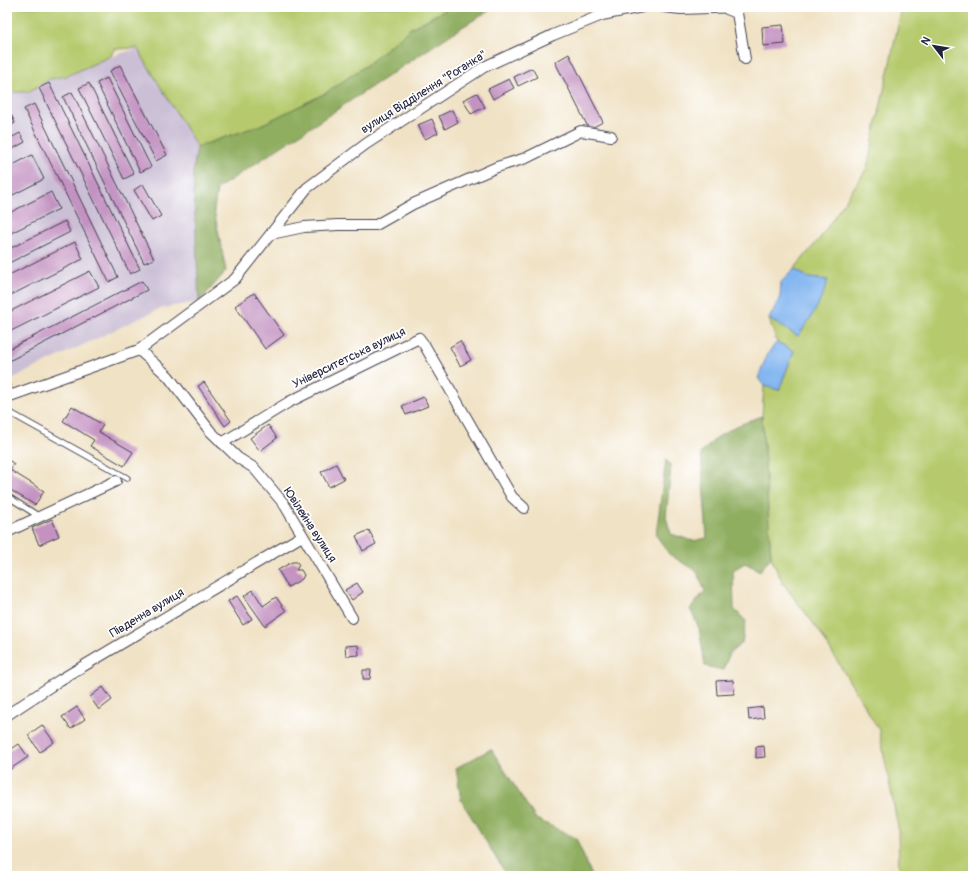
<svg xmlns="http://www.w3.org/2000/svg" width="980" height="883" viewBox="0 0 980 883" font-family="Pangolin,sans-serif">
<rect width="100%" height="100%" fill="#fff"/>
<filter id="ink" filterUnits="userSpaceOnUse"><feTurbulence type="fractalNoise" baseFrequency=".025" numOctaves="2"/><feDisplacementMap in="SourceGraphic" scale="8" xChannelSelector="R" yChannelSelector="G"/><feConvolveMatrix kernelMatrix="1 2 1 2 8 2 1 2 1" color-interpolation-filters="sRGB"/></filter>
<filter id="wash" filterUnits="userSpaceOnUse"><feTurbulence type="fractalNoise" baseFrequency=".012" numOctaves="4" result="noise"/><feDisplacementMap in="SourceGraphic" scale="16" xChannelSelector="R" yChannelSelector="G"/><feGaussianBlur stdDeviation="0.9" result="paint"/><feColorMatrix in="noise" values="0 0 0 0 0 0 0 0 0 0 0 0 0 0 0 0 0 1.4 0 .05"/><feComposite in="paint" operator="in"/></filter>
<g filter="url(#wash)">
<rect width="100%" height="100%" fill="#f0e2c5"/>
<path fill="#cbbfd5" d="M 138,48 L 197,147 L 193,172 L 199,302 L 161,308 L 7,381 L 7,90 Z"/>
<g fill="#b6ca6d" stroke="#6c7654">
<path d="M 7,7 L 451,7 L 411,28 L 368,64 L 326,93 L 261,125 L 197,147 L 137,48 L 114,49 L 111,56 L 67,76 L 50,79 L 28,92 L 13,92 L 7,87 Z"/>
<path d="M 902,7 L 973,7 L 973,876 L 899,876 L 898,827 L 879,730 L 819,631 L 782,582 L 771,557 L 762,416 L 764,386 L 779,390 L 794,351 L 777,342 L 769,319 L 798,336 L 828,280 L 809,278 L 794,269 L 820,238 L 867,168 Z"/>
</g>
<g fill="#90ae60" stroke="#59684e">
<path d="M 451,7 L 495,7 L 459,29 L 217,189 L 214,210 L 226,271 L 199,302 L 193,172 L 197,147 L 261,125 L 326,93 L 368,64 L 411,28 Z"/>
<path d="M 762,416 L 771,557 L 760,571 L 745,563 L 733,570 L 734,609 L 746,621 L 742,643 L 730,653 L 723,670 L 705,666 L 699,628 L 690,609 L 705,591 L 697,572 L 669,554 L 656,535 L 666,460 L 671,466 L 666,517 L 671,534 L 693,541 L 707,538 L 701,453 L 716,438 L 734,427 Z"/>
<path d="M 491,749 L 536,819 L 576,838 L 592,876 L 507,876 L 461,800 L 456,768 Z"/>
</g>
<g fill="#83b6f0" stroke="#526c96">
<path d="M 794,269 L 809,278 L 828,280 C 822,301 811,319 798,336 L 769,319 L 780,297 L 781,282 Z"/>
<path d="M 777,342 L 794,351 L 779,390 L 764,386 L 758,378 L 768,353 Z"/>
</g>
<g id="blocks">
<g fill="#c392c1">
<path d="M 783,25 L 785,44 L 763,46 L 762,27 Z"/>
<path d="M 569,54 L 603,122 L 589,129 L 555,62 Z"/>
<path d="M 120,65 L 167,155 L 156,161 L 110,71 Z"/>
<path d="M 532,68 L 537,77 L 518,86 L 514,77 Z"/>
<path d="M 107,78 L 151,167 L 140,172 L 97,83 Z"/>
<path d="M 509,79 L 514,88 L 493,99 L 488,89 Z"/>
<path d="M 49,83 L 140,269 L 130,274 L 39,88 Z"/>
<path d="M 89,83 L 134,174 L 124,179 L 79,88 Z"/>
<path d="M 72,92 L 154,259 L 144,263 L 63,97 Z"/>
<path d="M 477,93 L 485,107 L 471,114 L 463,100 Z"/>
<path d="M 34,104 L 118,277 L 109,282 L 24,109 Z"/>
<path d="M 7,106 L 15,123 L 7,127 Z"/>
<path d="M 452,110 L 458,122 L 445,129 L 439,116 Z"/>
<path d="M 432,119 L 438,133 L 425,139 L 418,125 Z"/>
<path d="M 20,133 L 25,142 L 7,152 L 7,140 Z"/>
<path d="M 32,155 L 44,179 L 7,198 L 7,168 Z"/>
<path d="M 143,184 L 161,216 L 152,221 L 134,190 Z"/>
<path d="M 51,192 L 59,209 L 7,235 L 7,214 Z"/>
<path d="M 65,221 L 70,232 L 7,264 L 7,250 Z"/>
<path d="M 75,242 L 83,259 L 7,297 L 7,276 Z"/>
<path d="M 90,271 L 99,287 L 7,333 L 7,313 Z"/>
<path d="M 142,281 L 147,290 L 7,362 L 7,350 Z"/>
<path d="M 254,293 L 284,335 L 265,349 L 235,306 Z"/>
<path d="M 460,341 L 471,360 L 460,366 L 450,347 Z"/>
<path d="M 204,382 L 231,421 L 225,426 L 198,386 Z"/>
<path d="M 424,397 L 428,406 L 406,415 L 402,406 Z"/>
<path d="M 72,406 L 103,425 L 99,432 L 133,452 L 124,466 L 90,446 L 94,440 L 63,421 Z"/>
<path d="M 268,425 L 277,438 L 260,451 L 250,438 Z"/>
<path d="M 7,459 L 14,464 L 10,470 L 44,491 L 35,505 L 7,488 Z"/>
<path d="M 336,464 L 344,479 L 329,487 L 321,472 Z"/>
<path d="M 52,519 L 59,536 L 39,545 L 32,528 Z"/>
<path d="M 369,530 L 376,544 L 363,551 L 356,536 Z"/>
<path d="M 292,562 L 297,562 L 299,565 L 296,570 L 301,570 L 304,575 L 302,579 L 288,587 L 278,570 Z"/>
<path d="M 357,583 L 363,592 L 352,600 L 345,590 Z"/>
<path d="M 253,590 L 263,606 L 276,597 L 286,611 L 265,626 L 244,596 Z"/>
<path d="M 237,596 L 252,619 L 243,625 L 228,601 Z"/>
<path d="M 358,645 L 359,655 L 346,656 L 345,646 Z"/>
<path d="M 363,670 L 371,670 L 370,679 L 363,679 Z"/>
<path d="M 733,680 L 734,694 L 717,695 L 716,681 Z"/>
<path d="M 103,687 L 112,700 L 99,710 L 90,697 Z"/>
<path d="M 77,707 L 85,719 L 71,729 L 62,717 Z"/>
<path d="M 763,707 L 764,718 L 749,720 L 748,709 Z"/>
<path d="M 42,725 L 54,742 L 40,752 L 28,735 Z"/>
<path d="M 19,744 L 28,757 L 9,770 L 7,768 L 7,752 Z"/>
<path d="M 764,746 L 765,757 L 756,758 L 756,747 Z"/>
</g>
</g>
</g>
<g filter="url(#ink)">
<use href="#blocks" fill-opacity="0" stroke="#413f50" stroke-width="1"/>
<g fill="none" stroke-linecap="round" stroke-linejoin="round">
<defs>
<g id="lane">
<path d="M 7,385 L 12,395"/>
<path d="M 7,411 L 127,478"/>
<path d="M 7,496 L 40,517"/>
</g>
<g id="street">
<path d="M 664,7 L 681,9 L 739,7"/>
<path d="M 727,9 L 737,13 L 745,59"/>
<path d="M 271,234 L 304,227 L 338,225 L 376,225 L 413,204 L 497,167 L 526,158 L 581,131 L 611,136"/>
<path d="M 139,350 L 168,376 L 210,431 L 238,458 L 254,468 L 284,504 L 352,618"/>
<path d="M 7,397 L 139,350 L 235,279 L 307,188 L 366,144 L 484,67 L 553,35 L 602,15 L 642,7"/>
<path d="M 222,443 L 289,402 L 419,338 L 425,346 L 512,497 L 524,508"/>
<path d="M 7,532 L 116,481"/>
<path d="M 7,715 L 60,680 L 302,536"/>
</g>
</defs>
<use href="#lane" stroke="#413f50" stroke-width="7"/>
<use href="#street" stroke="#413f50" stroke-width="12"/>
<use href="#lane" stroke="#fff" stroke-width="5"/>
<use href="#street" stroke="#fff" stroke-width="10"/>
</g>
</g>
<g text-anchor="middle" dominant-baseline="central" stroke-width="3.5" stroke-linejoin="round" paint-order="stroke">
<g font-size="12" fill="#22223b" stroke="#fff">
<text transform="translate(424 92) rotate(-32)">вулиця Відділення "Роганка"</text>
<text transform="translate(349 358) rotate(-26)">Університетська вулиця</text>
<text transform="translate(310 525) rotate(57)">Ювілейна вулиця</text>
<text transform="translate(147 613) rotate(-31)">Південна вулиця</text>
</g>
</g>
<rect width="980" height="883" fill="none" stroke="#fff" stroke-width="24"/>
<g transform="translate(934 46) rotate(301)" stroke="#ffffff" stroke-width="3" paint-order="stroke">
<path d="M0-3L7 15L0 10L-7 15Z" fill="#22223b"/>
<text y="-6" font-size="11" font-weight="bold" text-anchor="middle" fill="#22223b">N</text>
</g>
</svg>
